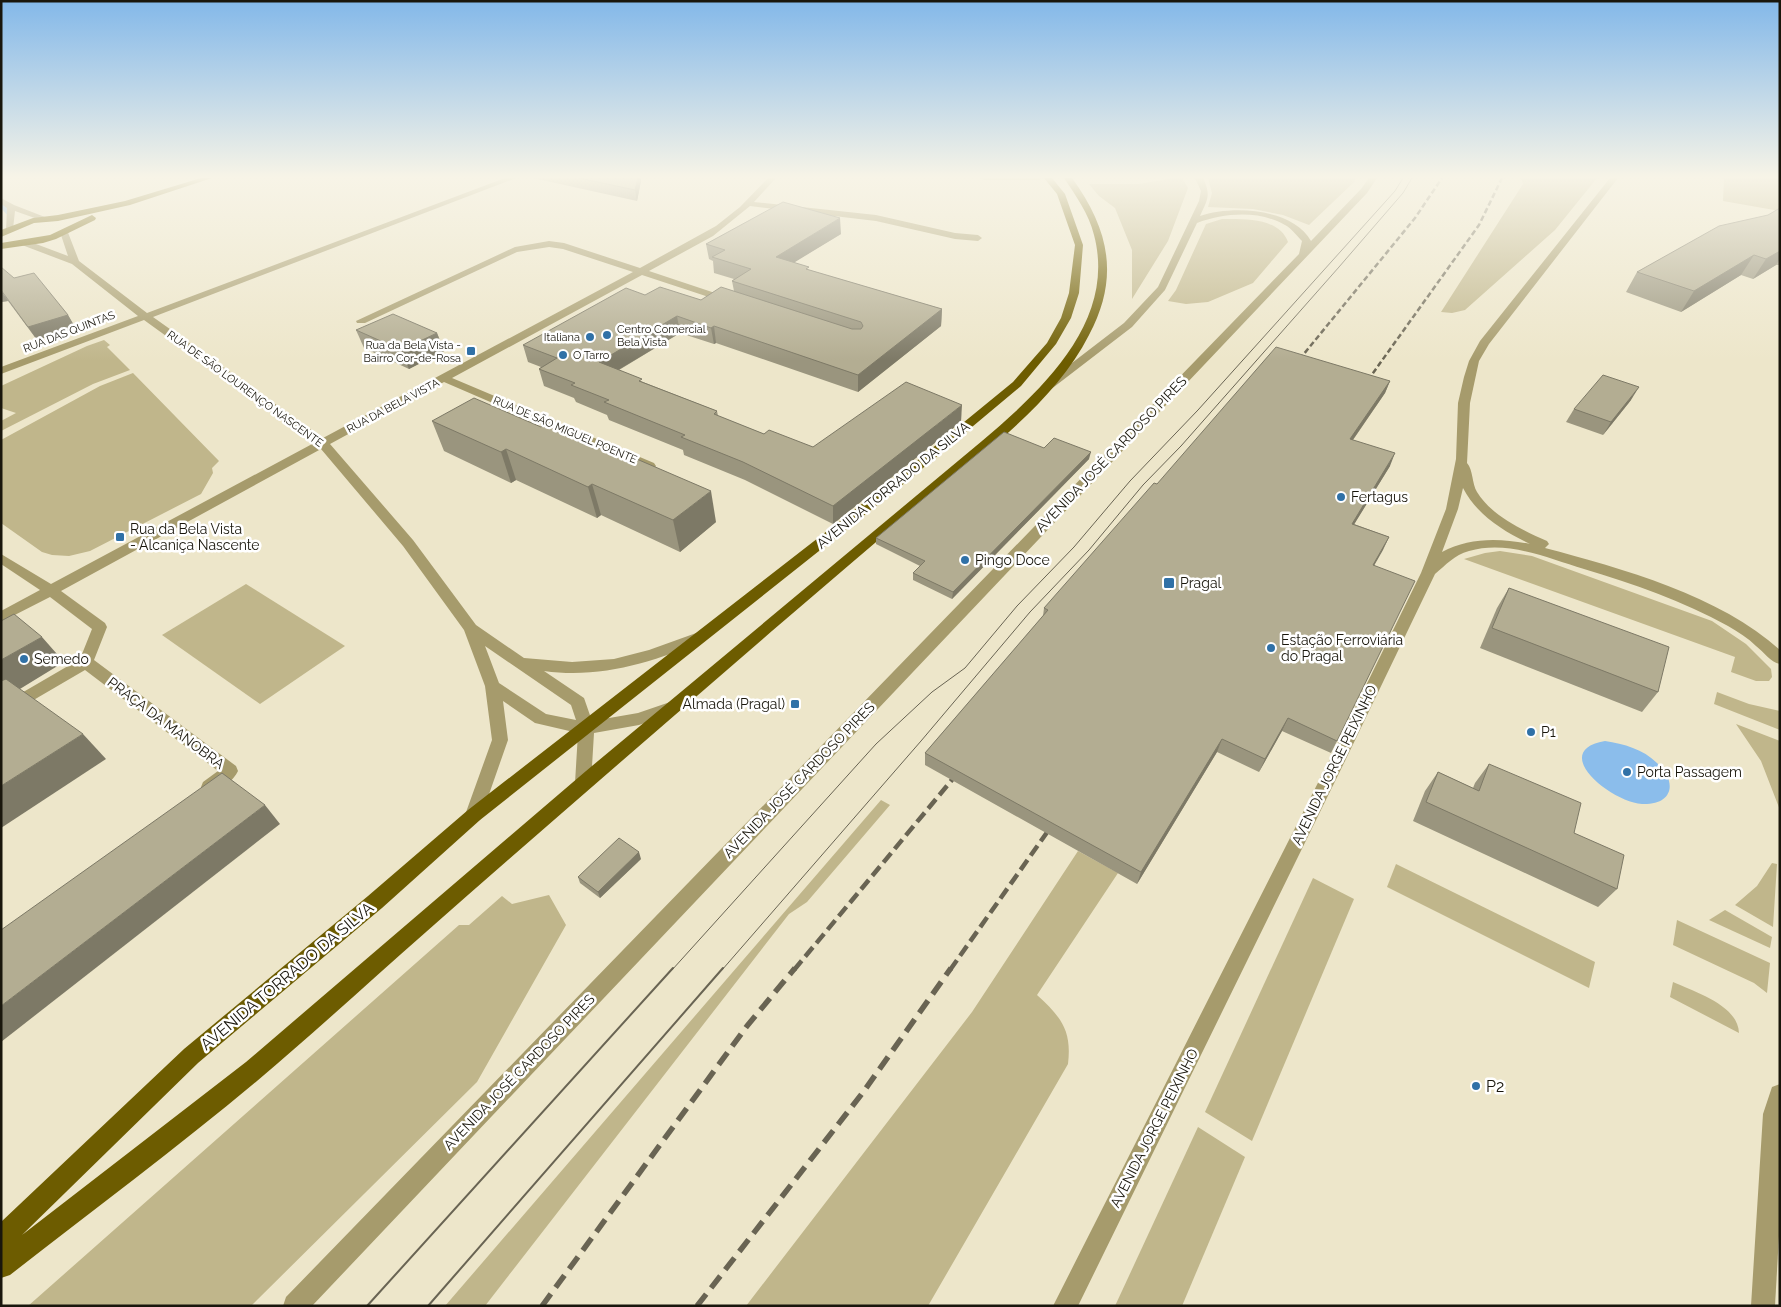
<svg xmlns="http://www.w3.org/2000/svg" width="1781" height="1307" viewBox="0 0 1781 1307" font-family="Raleway,sans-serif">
<rect width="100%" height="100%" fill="#ede6ca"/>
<g fill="#c0b68b">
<path d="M 1174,178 L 1182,178 L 1188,188 L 1168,241 L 1132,299 L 1132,250 L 1115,208 L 1099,196 L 1089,184 L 1139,184 Z"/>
<path d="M 1208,178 L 1356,178 L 1354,182 L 1309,225 L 1283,215 L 1253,209 L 1208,207 L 1212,193 Z"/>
<path d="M 1521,178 L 1597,178 L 1555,230 L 1465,310 L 1452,313 L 1441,312 L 1523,184 Z"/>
<path d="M 1724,178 L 1780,178 L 1780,211 L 1723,201 Z"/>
<path d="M 1222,219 C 1243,219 1279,217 1288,242 L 1253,283 L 1208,302 L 1186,304 L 1168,301 L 1176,290 L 1206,224 Z"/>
<path d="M 104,340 L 110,345 L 107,347 L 130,370 L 93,384 L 1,431 L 1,421 L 16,413 L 1,408 L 1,386 L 87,346 Z"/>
<path d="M 133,373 L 219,461 L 212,468 L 213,473 L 201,494 L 90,551 L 69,556 L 52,555 L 42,552 L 1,523 L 1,440 L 100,386 Z"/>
<path d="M 1500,551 L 1532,556 L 1712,621 L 1746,644 L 1771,669 L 1772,677 L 1769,681 L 1756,681 L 1731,672 L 1735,657 L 1464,559 L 1485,553 Z"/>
<path d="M 246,584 L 345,646 L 260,704 L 162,635 Z"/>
<path d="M 1717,692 L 1749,704 L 1780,711 L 1780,730 L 1714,704 Z"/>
<path d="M 1736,724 L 1780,741 L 1780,810 L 1761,761 Z"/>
<path d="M 881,800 L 890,805 L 807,902 L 789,914 L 485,1306 L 445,1306 Z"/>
<path d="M 1078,851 L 1118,873 L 1037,995 C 1061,1017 1072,1030 1068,1064 L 928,1306 L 746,1306 L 972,1012 Z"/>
<path d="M 1772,863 L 1777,864 L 1773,927 L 1735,905 L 1757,886 Z"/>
<path d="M 1396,864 L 1595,962 L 1589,988 L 1387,887 Z"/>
<path d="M 1313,878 L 1354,899 L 1252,1141 L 1205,1112 Z"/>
<path d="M 549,895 L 566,925 L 477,1082 L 251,1306 L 28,1306 L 459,925 L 469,925 L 502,896 L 512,904 Z"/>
<path d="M 1725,910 L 1772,937 L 1770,948 L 1709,920 Z"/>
<path d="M 1677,920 L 1770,963 L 1767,993 L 1754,983 L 1673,945 Z"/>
<path d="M 1673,982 C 1695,992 1738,1005 1739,1033 L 1670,997 Z"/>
<path d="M 1198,1127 L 1245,1157 L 1182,1306 L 1115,1306 Z"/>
</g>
<path fill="#8bbdeb" d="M 1605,741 C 1624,744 1643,749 1657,763 C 1678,782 1673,805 1642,804 C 1611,802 1548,751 1605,741 Z"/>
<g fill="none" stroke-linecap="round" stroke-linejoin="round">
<path stroke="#8bbdeb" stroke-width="5" d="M 1,204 L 8,212"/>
<g fill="#a69b6c" fill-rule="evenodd">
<path d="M 505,178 L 516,178 L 153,317 L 323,438 L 633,272 L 563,249 L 549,247 L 517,252 L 365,323 L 357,323 L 356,321 L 515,247 L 549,241 L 564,243 L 640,268 L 716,226 L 740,207 L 768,178 L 776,178 L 754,202 L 876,215 L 955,233 L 978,235 L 982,238 L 978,241 L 955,239 L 876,221 L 750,206 L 713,236 L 649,271 L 733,299 L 733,303 L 727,303 L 642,275 L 452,378 L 654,463 L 656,466 L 654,469 L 646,469 L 444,382 L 330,444 L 413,540 L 476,625 L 524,658 L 572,662 L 614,659 L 649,650 L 699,632 L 704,633 L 706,637 L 704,641 C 653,662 601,679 544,671 L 584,698 L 592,721 L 638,713 L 673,701 L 679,703 L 681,707 L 679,711 L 639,725 L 594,733 L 591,783 L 589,788 L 583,790 L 577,788 L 575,783 L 578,733 L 535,723 L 503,701 L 508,740 L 480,820 L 474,822 L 468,820 L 465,815 L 492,740 L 485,686 L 464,630 L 403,546 L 321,449 L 61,591 L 105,623 L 107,627 L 94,660 L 236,766 L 238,771 C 233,782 215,796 203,792 L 201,787 L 203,782 L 218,771 L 85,670 L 1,719 L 1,705 L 80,659 L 92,629 L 50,597 L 1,622 L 1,611 L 40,590 L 1,564 L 1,554 L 51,584 L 314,443 L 144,320 L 1,374 L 1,367 L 138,316 L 72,264 L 22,245 L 22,241 L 28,241 L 68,256 L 60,232 L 67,230 L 79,261 L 147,313 ZM 485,646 L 571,705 L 576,720 L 546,714 L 499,683 Z"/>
<path d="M 980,178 L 1043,178 L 1039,180 L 984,180 Z"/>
<path d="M 1195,178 L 1203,178 C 1211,195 1208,199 1200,216 C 1232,205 1293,208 1311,241 L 1361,189 L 1369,178 L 1377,178 L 1367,193 L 312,1306 L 283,1306 L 286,1297 L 1299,254 L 1302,241 C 1297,236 1291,228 1285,225 C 1259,210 1224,213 1197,223 L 1165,290 L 1132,327 L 1050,390 L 1042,390 L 1040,388 L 1042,386 L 1124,323 L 1158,287 L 1199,201 L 1201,191 Z"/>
<path d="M 1610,178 L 1618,178 L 1489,344 L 1479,361 L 1470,403 L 1467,463 C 1473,469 1472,484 1477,492 C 1492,516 1522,530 1547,541 L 1549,544 L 1545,548 C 1621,568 1721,596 1780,650 L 1780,664 C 1770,662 1764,652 1756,646 C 1748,638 1738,632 1728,626 C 1683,601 1634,584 1584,569 C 1547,558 1508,540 1469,551 C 1454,555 1446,565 1435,574 L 1345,761 L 1078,1306 L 1053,1306 L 1329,761 L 1421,573 L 1446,509 L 1456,459 L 1458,403 L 1464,377 L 1469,361 L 1480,341 ZM 1463,488 C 1477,515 1503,531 1530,544 C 1501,538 1469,537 1442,552 L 1458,509 Z"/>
<path d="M 1,198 L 14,205 L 50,219 L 46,222 L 15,211 L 13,229 L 6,231 L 7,208 L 1,204 Z"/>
<path d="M 1780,1084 L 1780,1218 L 1775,1306 L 1751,1306 L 1763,1114 L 1772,1087 Z"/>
</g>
<g fill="#6d5c00" fill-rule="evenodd">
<path d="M 201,178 L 212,178 L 130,205 L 58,221 L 34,223 L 1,237 L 1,230 L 33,218 L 58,215 L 125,201 Z"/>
<path d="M 1044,178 L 1052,178 L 1065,194 L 1083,245 L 1079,293 L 1071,318 L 1056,344 L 1021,386 L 911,478 L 480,820 L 382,908 L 198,1063 L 22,1235 L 246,1062 L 586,771 L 982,441 C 1041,391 1117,322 1094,235 C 1089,214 1076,196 1064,178 L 1072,178 C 1109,229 1120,277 1089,335 C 1054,404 979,457 920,505 C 872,545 826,585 779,625 C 661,727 543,829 426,932 C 370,981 314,1033 257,1081 C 177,1148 92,1211 10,1275 L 1,1278 L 1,1222 L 184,1049 L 368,896 L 468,810 L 903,472 L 1013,382 L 1047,343 L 1061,318 L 1069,293 L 1075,245 L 1057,194 Z"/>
<path d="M 92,215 L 96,218 L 95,220 L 56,239 L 43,243 L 1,249 L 1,243 L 50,235 Z"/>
</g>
<g stroke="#696453" stroke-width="1">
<path d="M 672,970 L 876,744 L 932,692 L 965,668 L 1017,606 L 1074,547 L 1130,481 L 1198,410 L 1395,191 L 1403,178"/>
<path d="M 722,970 L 921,741 L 1030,612 L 1089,550 L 1143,485 L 1181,446 L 1339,267 L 1403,193 L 1412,178"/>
</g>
<g stroke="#696453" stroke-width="2">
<path d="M 367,1306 L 673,968"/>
<path d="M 428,1306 L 723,968"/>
</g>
<g stroke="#696453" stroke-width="2.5" stroke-dasharray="5.5 3" stroke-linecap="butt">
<path d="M 1294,366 L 1415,218 L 1442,178"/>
<path d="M 1363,387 L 1479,225 L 1502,178"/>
</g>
<g stroke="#696453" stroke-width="4.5" stroke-dasharray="12 5.5" stroke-linecap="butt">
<path d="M 794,970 L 961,769"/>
<path d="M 950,970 L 1055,821"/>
</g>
<g stroke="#696453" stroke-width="5.5" stroke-dasharray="15 8" stroke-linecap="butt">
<path d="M 542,1306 L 747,1026 L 795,968"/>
<path d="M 697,1306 L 864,1091 L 951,968"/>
</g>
</g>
<g fill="#9a957e">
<path d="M 533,178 L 641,178 L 641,181 L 637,201 Z"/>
<path d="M 1780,208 L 1780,265 L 1776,265 L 1753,279 L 1741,275 L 1681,312 L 1626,292 L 1637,272 L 1768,215 Z"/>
<path d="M 841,234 L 794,262 L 809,270 L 942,309 L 941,326 L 858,392 L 716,343 L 714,344 L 680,333 L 619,370 L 643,382 L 717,411 L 718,416 L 764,434 L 813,447 L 961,422 L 833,524 L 745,480 L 684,455 L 683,450 L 609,420 L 607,415 L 576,402 L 574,398 L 544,386 L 539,369 L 541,367 L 528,362 L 523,345 L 645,295 L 701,300 L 734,291 L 732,281 L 734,279 L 714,273 L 713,261 L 709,259 L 706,244 Z"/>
<path d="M 14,278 L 68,315 L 76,329 L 37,340 L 8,301 L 1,302 Z"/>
<path d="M 356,330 L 437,333 L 444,351 L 409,369 L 364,348 Z"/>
<path d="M 1390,381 L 1385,393 L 1353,440 L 1390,466 L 1354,524 L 1389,537 L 1374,565 L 1337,741 L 1331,753 L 1282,731 L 1259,772 L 1217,752 L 1137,884 L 925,765 L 925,753 L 1043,616 L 1044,608 Z"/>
<path d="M 1631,400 L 1603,435 L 1566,422 L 1574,409 Z"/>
<path d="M 432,421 L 716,522 L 680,552 L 601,515 L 597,518 L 516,480 L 511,483 L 444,451 Z"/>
<path d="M 1044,448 L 1089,459 L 952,599 L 913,580 L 913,573 L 920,566 L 876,544 L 876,538 Z"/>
<path d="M 1509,588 L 1658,692 L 1642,712 L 1480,648 L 1497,608 Z"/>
<path d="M 1489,764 L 1574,833 L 1617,889 L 1598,907 L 1413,821 L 1425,791 L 1438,772 L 1473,788 L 1475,783 Z"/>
<path d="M 641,859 L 600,898 L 580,883 L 578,877 Z"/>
</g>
<g fill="#7d7966">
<path d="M 638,178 L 641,178 L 641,181 L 637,201 L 635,190 Z"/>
<path d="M 840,218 L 841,234 L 777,273 L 776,257 Z"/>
<path d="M 1780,251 L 1780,259 L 1776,265 L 1753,279 L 1766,259 Z"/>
<path d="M 1754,255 L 1741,275 L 1681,312 L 1694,291 Z"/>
<path d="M 1,290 L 8,301 L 1,302 Z"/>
<path d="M 942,309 L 941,326 L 858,392 L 858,375 Z"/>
<path d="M 68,315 L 76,329 L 37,340 L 28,327 Z"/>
<path d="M 677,316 L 680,333 L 603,379 L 599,362 Z"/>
<path d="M 714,326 L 716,343 L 714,344 L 711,328 Z"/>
<path d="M 437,333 L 444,351 L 409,369 L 401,350 Z"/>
<path d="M 1390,381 L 1385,393 L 1345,451 L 1350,439 Z"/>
<path d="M 1639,387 L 1631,400 L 1603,435 L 1611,422 Z"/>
<path d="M 962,405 L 961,422 L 833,524 L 833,506 Z"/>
<path d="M 506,449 L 516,480 L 511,483 L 501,452 Z"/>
<path d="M 1091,452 L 1089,459 L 952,599 L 953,592 Z"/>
<path d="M 1395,453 L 1390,466 L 1347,536 L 1352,524 Z"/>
<path d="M 592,484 L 601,515 L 597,518 L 588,487 Z"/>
<path d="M 711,491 L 716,522 L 680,552 L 673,520 Z"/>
<path d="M 1389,537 L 1383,550 L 1367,578 L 1373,565 Z"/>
<path d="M 42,637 L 64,662 L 15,692 L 1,703 L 1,660 Z"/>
<path d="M 1288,718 L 1282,731 L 1259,772 L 1265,759 Z"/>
<path d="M 83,734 L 106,759 L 1,828 L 1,786 Z"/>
<path d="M 1222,739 L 1217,752 L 1137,884 L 1141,872 Z"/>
<path d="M 265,805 L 280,824 L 1,1042 L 1,1006 Z"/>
<path d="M 639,852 L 641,859 L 600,898 L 598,892 Z"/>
</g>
<g fill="#b3ad92" stroke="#7d7966">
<path d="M 579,178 L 638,178 L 635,190 Z"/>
<path d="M 783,202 L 840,218 L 776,257 L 809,267 L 806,269 L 942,309 L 858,375 L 714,326 L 711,328 L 677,316 L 599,362 L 642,379 L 639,381 L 717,411 L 714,414 L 764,434 L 769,430 L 813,447 L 906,382 L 962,405 L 833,506 L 743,462 L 681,437 L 685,435 L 604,402 L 609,400 L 571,385 L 575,383 L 539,369 L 557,358 L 523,345 L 626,288 L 645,295 L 660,287 L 701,300 L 721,287 L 852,329 L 861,329 L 863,326 L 861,322 L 732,281 L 751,269 L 712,257 L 725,250 L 706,244 Z"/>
<path d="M 1780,208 L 1780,251 L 1766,259 L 1754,255 L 1694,291 L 1637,272 L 1719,226 L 1768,215 Z"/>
<path d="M 1,267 L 14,278 L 34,273 L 68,315 L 28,327 L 1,290 Z"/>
<path d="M 393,314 L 437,333 L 401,350 L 356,330 Z"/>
<path d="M 1276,347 L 1390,381 L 1350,439 L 1395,453 L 1352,524 L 1389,537 L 1373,565 L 1415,581 L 1337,741 L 1288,718 L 1265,759 L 1222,739 L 1141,872 L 925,753 L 1048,610 L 1044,608 L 1154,483 L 1157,484 Z"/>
<path d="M 1603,375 L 1639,387 L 1611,422 L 1574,409 Z"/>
<path d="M 474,398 L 541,427 L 545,424 L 628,460 L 632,457 L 711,491 L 673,520 L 592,484 L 588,487 L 506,449 L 501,452 L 432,421 Z"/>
<path d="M 1004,432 L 1044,448 L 1054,438 L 1091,452 L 953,592 L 913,573 L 925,561 L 876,538 Z"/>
<path d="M 1509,588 L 1669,647 L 1658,692 L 1492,628 Z"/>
<path d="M 14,614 L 42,637 L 1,660 L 1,621 Z"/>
<path d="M 6,679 L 83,734 L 1,786 L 1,681 Z"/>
<path d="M 1489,764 L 1581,803 L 1574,833 L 1624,855 L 1617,889 L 1426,802 L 1438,772 L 1479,791 Z"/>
<path d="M 222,773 L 265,805 L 1,1006 L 1,930 Z"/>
<path d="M 619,838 L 639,852 L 598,892 L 578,877 Z"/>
</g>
<linearGradient id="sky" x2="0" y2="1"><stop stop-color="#83b8e9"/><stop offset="0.49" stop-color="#f7f4e7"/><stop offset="1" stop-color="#f7f4e7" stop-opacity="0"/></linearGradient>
<rect width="1781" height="361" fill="url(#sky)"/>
<g fill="#3071a7" stroke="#fff" stroke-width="2">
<circle cx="607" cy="335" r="5"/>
<circle cx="590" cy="337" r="5"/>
<rect x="466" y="346" width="10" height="10" rx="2.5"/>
<circle cx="563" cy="355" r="5"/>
<circle cx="1341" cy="497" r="5"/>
<rect x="115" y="532" width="10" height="10" rx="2.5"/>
<circle cx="965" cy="560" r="5"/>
<rect x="1163" y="577" width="12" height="12" rx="2.5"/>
<circle cx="1271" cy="648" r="5"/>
<circle cx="24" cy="659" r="5"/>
<rect x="790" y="699" width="10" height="10" rx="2.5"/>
<circle cx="1531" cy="732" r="5"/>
<circle cx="1627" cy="772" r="5"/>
<circle cx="1476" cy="1086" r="5"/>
</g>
<g text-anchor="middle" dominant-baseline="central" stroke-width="5" stroke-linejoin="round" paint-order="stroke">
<g font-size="11" fill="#19160c" stroke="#fff" text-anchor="start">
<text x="617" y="329">Centro Comercial<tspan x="617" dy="13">Bela Vista</tspan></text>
<text x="580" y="337" text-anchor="end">Italiana</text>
<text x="461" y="345" text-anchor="end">Rua da Bela Vista -<tspan x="461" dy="13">Bairro Cor-de-Rosa</tspan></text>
<text x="573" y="355">O Tarro</text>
</g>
<g font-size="11" fill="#19160c" stroke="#fff">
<text transform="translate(69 332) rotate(-21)">RUA DAS QUINTAS</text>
<text transform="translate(245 389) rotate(36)">RUA DE SÃO LOURENÇO NASCENTE</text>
<text transform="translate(393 406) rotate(-28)">RUA DA BELA VISTA</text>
<text transform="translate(565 430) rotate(23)">RUA DE SÃO MIGUEL POENTE</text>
</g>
<g font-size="14" fill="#19160c" stroke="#fff">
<text transform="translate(1111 454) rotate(-46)">AVENIDA JOSÉ CARDOSO PIRES</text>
<text transform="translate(893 485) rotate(-39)">AVENIDA TORRADO DA SILVA</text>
<text transform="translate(166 723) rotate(37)">PRAÇA DA MANOBRA</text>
<text transform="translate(1334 765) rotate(-64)">AVENIDA JORGE PEIXINHO</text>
<text transform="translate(799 780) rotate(-46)">AVENIDA JOSÉ CARDOSO PIRES</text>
<text transform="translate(519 1072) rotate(-46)">AVENIDA JOSÉ CARDOSO PIRES</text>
<text transform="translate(1154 1128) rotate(-63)">AVENIDA JORGE PEIXINHO</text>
</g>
<g font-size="14" fill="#19160c" stroke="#fff" text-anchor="start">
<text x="1351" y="497">Fertagus</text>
<text x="130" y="529">Rua da Bela Vista<tspan x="130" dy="16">- Alcaniça Nascente</tspan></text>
<text x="975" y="560">Pingo Doce</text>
<text x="1180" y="583">Pragal</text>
<text x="1281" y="640">Estação Ferroviária<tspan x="1281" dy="16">do Pragal</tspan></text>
<text x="34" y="659">Semedo</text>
<text x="785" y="704" text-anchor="end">Almada (Pragal)</text>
<text x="1541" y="732">P1</text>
<text x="1637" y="772">Porta Passagem</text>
</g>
<g font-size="16" fill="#19160c" stroke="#fff">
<text transform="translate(287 976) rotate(-40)">AVENIDA TORRADO DA SILVA</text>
</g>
<g font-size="16" fill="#19160c" stroke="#fff" text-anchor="start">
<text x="1486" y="1086">P2</text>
</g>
</g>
<rect width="1781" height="1307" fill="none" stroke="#19160c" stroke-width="5"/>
</svg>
